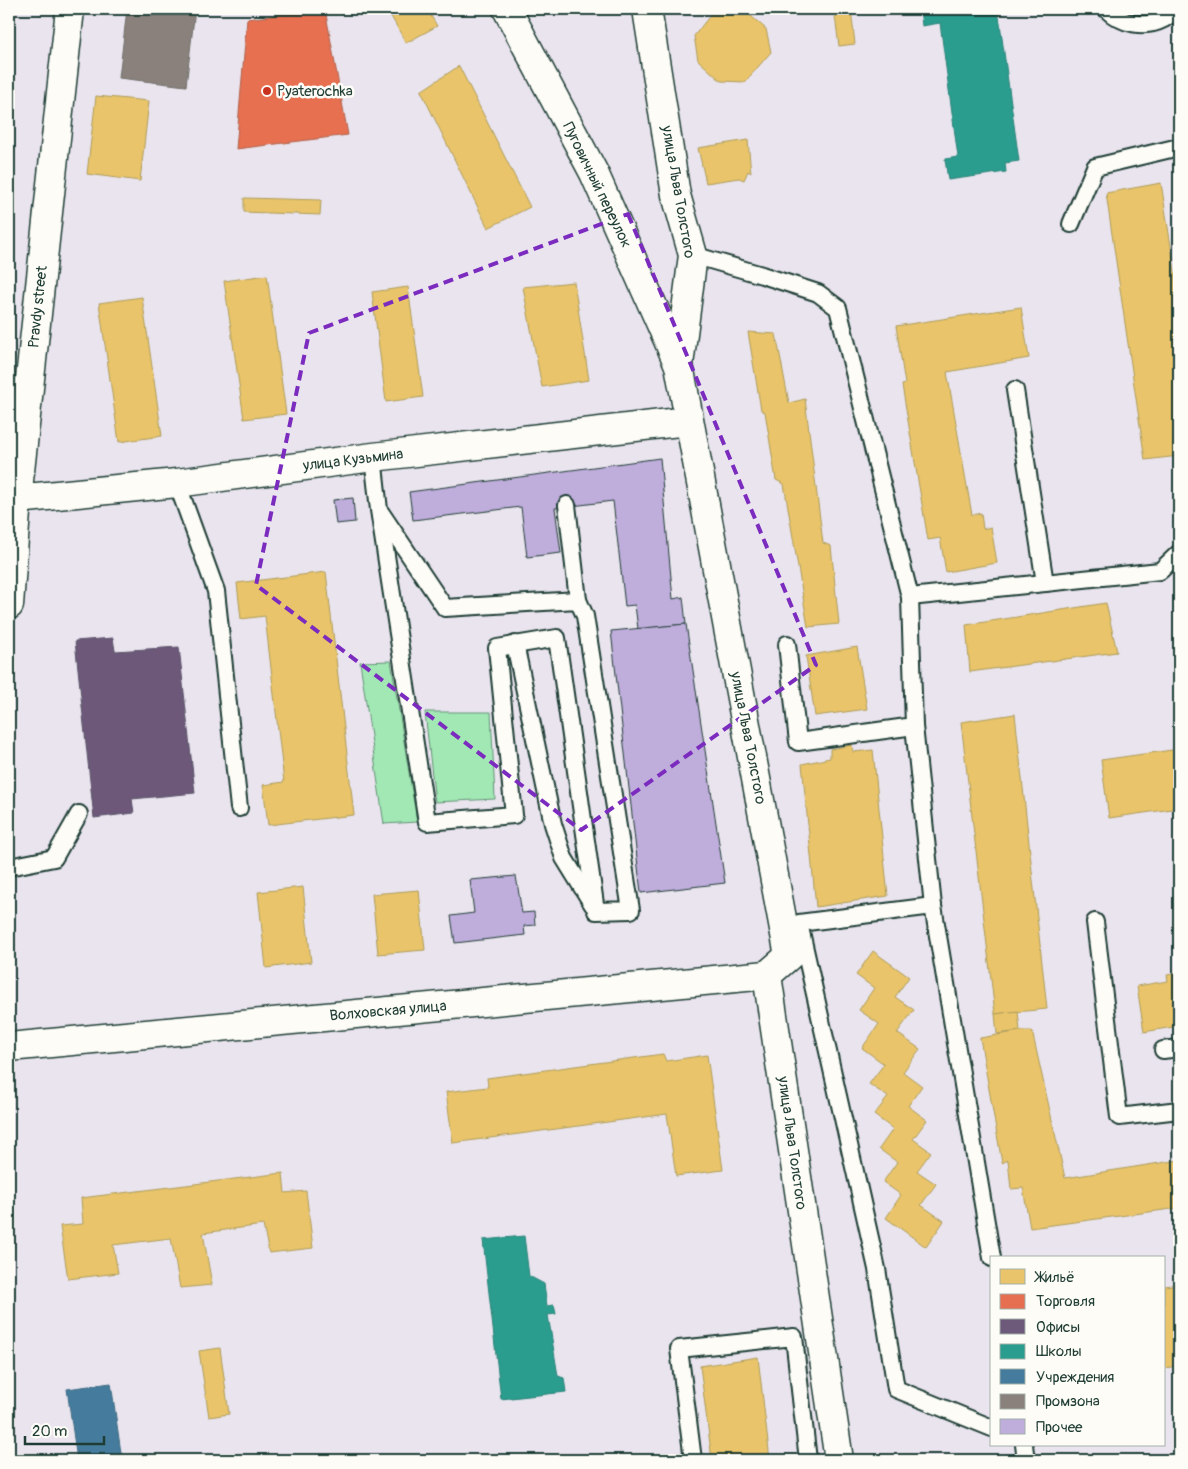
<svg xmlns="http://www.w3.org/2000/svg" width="1188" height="1469" viewBox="0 0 1188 1469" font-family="Pangolin,sans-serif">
<rect width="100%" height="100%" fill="#eae4ef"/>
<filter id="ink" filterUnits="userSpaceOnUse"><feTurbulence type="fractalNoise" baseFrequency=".02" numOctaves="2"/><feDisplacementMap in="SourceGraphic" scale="10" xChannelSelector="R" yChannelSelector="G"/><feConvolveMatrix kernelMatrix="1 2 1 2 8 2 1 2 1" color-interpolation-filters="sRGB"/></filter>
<g filter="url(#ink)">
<g fill="#a2e8b4" stroke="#609274">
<path d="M 391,661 L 417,822 L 384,824 L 360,662 Z"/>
<path d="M 425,712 L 491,712 L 495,799 L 435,802 Z"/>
</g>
<g fill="#e9c46a" stroke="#ac9c5a">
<path d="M 387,9 L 427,9 L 437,26 L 406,43 Z"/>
<path d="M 715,9 L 743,9 L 766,29 L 771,52 L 745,82 L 721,81 L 698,60 L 694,36 Z"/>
<path d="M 834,9 L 851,9 L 855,44 L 839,46 Z"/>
<path d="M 459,66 L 530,207 L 488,228 L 421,91 Z"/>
<path d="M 96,96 L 149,101 L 140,181 L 87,174 Z"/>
<path d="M 748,140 L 751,173 L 748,171 L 744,180 L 739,178 L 706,183 L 698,148 Z"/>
<path d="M 1161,183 L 1179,297 L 1179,456 L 1145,460 L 1106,193 Z"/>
<path d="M 244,198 L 321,200 L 320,215 L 244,212 Z"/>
<path d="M 267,275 L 286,414 L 244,419 L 224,281 Z"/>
<path d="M 574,282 L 589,380 L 542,387 L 523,287 Z"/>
<path d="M 408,287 L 423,397 L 386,402 L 372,292 Z"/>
<path d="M 142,297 L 162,436 L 119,442 L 99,303 Z"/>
<path d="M 1021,307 L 1029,358 L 947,372 L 972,515 L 981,513 L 983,529 L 991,527 L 997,563 L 946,572 L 940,538 L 928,540 L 902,385 L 905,384 L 896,326 Z"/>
<path d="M 748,332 L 776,334 L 789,403 L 805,399 L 823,543 L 831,546 L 839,624 L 808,627 L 784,484 L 776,480 L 765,412 L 761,410 Z"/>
<path d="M 326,572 L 354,815 L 268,825 L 263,785 L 284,782 L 265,616 L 241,619 L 237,583 Z"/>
<path d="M 1106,603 L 1117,652 L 970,672 L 966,625 Z"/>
<path d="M 857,647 L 867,709 L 815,716 L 806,656 Z"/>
<path d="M 1015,714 L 1047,1009 L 995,1014 L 961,722 Z"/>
<path d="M 852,745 L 853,752 L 873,750 L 888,896 L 816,907 L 802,764 L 830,758 L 830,749 Z"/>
<path d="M 1179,749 L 1179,808 L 1109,818 L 1101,760 Z"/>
<path d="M 303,887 L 311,962 L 266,968 L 258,892 Z"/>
<path d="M 419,890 L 425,950 L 378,954 L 372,894 Z"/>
<path d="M 873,951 L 909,977 L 895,997 L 914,1010 L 897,1033 L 920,1049 L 903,1072 L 922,1086 L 908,1106 L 927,1120 L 913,1139 L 931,1152 L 917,1171 L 936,1184 L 921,1205 L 944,1221 L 926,1247 L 886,1218 L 901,1195 L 883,1182 L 897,1162 L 879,1149 L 893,1129 L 874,1115 L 888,1097 L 869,1084 L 884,1064 L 862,1048 L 879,1024 L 859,1010 L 874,988 L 856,975 Z"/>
<path d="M 1179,973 L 1179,1026 L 1144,1032 L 1137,986 L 1168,981 L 1167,975 Z"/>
<path d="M 1018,1011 L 1020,1031 L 997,1034 L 995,1014 Z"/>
<path d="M 1020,1031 L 1032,1031 L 1065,1178 L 1179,1160 L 1179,1208 L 1030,1228 L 1023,1188 L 1011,1189 L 1008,1160 L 1002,1163 L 980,1038 Z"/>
<path d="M 663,1054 L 666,1061 L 707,1055 L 723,1170 L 676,1176 L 667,1114 L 453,1143 L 446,1092 L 488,1087 L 487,1078 Z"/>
<path d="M 283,1173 L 285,1193 L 306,1191 L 313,1248 L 269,1253 L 263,1225 L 203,1233 L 212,1285 L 180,1288 L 171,1238 L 113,1245 L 118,1273 L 68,1279 L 60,1226 L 83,1224 L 81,1198 Z"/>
<path d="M 1179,1284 L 1179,1366 L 1164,1368 L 1164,1286 Z"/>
<path d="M 220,1348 L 229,1414 L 209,1417 L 199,1351 Z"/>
<path d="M 758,1357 L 770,1460 L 712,1460 L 700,1366 Z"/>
<path d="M 1092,1455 L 1093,1460 L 1048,1460 Z"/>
</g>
<path fill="#e76f51" stroke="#ab6048" d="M 325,9 L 348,135 L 236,149 L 247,19 Z"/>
<path fill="#6d597a" stroke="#565165" d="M 113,638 L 115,651 L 179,647 L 195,793 L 132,799 L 134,813 L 94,818 L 75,641 Z"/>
<g fill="#2a9d8f" stroke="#278074">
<path d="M 920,9 L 998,9 L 1019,161 L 1005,163 L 1006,172 L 948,180 L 945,159 L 958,157 L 940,23 L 922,26 Z"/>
<path d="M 524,1236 L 529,1276 L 544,1284 L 547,1306 L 554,1305 L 556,1314 L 548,1315 L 558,1376 L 564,1378 L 566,1392 L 501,1399 L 483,1240 Z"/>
</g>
<path fill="#457b9d" stroke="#3a687e" d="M 111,1383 L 122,1460 L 77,1460 L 67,1389 Z"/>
<path fill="#8a817c" stroke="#6a6d66" d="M 127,9 L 195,9 L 186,86 L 119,78 Z"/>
<g fill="#bfaddc" stroke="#1f3d34">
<path d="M 660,458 L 673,599 L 683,597 L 686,624 L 638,629 L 635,605 L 625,606 L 613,501 L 555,508 L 561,553 L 527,557 L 521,507 L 413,520 L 409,492 Z"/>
<path d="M 353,498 L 355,522 L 336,524 L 333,500 Z"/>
<path d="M 686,624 L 725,883 L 641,893 L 611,631 Z"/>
<path d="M 516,876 L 522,913 L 534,912 L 535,925 L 524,926 L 525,935 L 455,943 L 451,916 L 474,913 L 470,880 Z"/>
</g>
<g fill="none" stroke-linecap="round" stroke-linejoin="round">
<defs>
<g id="lane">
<path d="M 1106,9 C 1121,24 1145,29 1164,19 C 1169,16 1173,12 1177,9"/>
<path d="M 1071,224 L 1095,167 L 1179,147"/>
<path d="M 693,255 L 762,275 L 818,293 L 838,308 L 910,597 L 914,726 L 933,906 L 992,1258"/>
<path d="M 1015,390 L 1045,583"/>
<path d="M 373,457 L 379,510 L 427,822 L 514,815 L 497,648 L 557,638 L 596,911 L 631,910 L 585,616 L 578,600 L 445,608 L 379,510"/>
<path d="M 177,483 L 216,591 L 239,808"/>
<path d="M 567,505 L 578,600"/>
<path d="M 910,597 L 1160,571 L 1179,553"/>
<path d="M 515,644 L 553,824 L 564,858 L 593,905"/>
<path d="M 787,644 L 798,742 L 914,726"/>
<path d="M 9,867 L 54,858 L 79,814"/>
<path d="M 933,906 L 799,923 L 877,1269 L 896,1389 L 992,1428"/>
<path d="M 1095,922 L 1119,1117 L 1179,1110"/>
<path d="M 1163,1050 L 1179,1048"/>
<path d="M 1024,1445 L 1026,1460"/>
<path d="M 693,1460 L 679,1349 L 794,1337 L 808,1460"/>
</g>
<g id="street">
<path d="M 507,9 L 594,173 L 679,365"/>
<path d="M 647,9 L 676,195 L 693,255 L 679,365 L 789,956 L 767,975 L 839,1460"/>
<path d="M 17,499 L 177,483 L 373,457 L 688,421"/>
<path d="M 9,1047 L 767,975"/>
</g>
<path id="secondary" d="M 9,605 L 17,499 L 70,9"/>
</defs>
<use href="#lane" stroke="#1f3d34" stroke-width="20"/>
<use href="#street" stroke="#1f3d34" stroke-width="31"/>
<use href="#secondary" stroke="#1f3d34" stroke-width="31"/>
<use href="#lane" stroke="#fdfcf7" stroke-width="16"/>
<use href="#street" stroke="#fdfcf7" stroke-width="28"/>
<use href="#secondary" stroke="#fdfcf7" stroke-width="28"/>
</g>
</g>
<path fill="none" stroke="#7b2cbf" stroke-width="4" stroke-dasharray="10 6" stroke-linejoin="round" d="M 628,214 L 816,665 L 581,830 L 256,585 L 309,333 Z"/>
<circle fill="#c8321e" stroke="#fdfcf7" stroke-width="2" cx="267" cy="91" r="5"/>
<g text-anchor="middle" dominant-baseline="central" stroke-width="5" stroke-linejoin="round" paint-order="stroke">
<g font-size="15" fill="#1f3d34" stroke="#fdfcf7" text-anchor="start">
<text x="277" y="91">Pyaterochka</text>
</g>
<g font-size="15" fill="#1f3d34" stroke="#fdfcf7">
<text transform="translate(597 185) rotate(64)">Пуговичный переулок</text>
<text transform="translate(678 192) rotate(80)">улица Льва Толстого</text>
<text transform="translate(38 307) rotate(-84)">Pravdy street</text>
<text transform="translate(353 460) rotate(-7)">улица Кузьмина</text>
<text transform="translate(748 738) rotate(79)">улица Льва Толстого</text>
<text transform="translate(388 1011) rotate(-5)">Волховская улица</text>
<text transform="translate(792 1143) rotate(82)">улица Льва Толстого</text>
</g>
</g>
<rect width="1188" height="1469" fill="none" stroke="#fdfcf7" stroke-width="30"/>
<rect x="15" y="15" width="1158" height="1439" fill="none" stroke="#1f3d34" stroke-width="2" filter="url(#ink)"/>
<rect x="990" y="1256" width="175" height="190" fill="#fdfcf7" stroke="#a4b0a9"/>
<rect x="1000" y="1269" width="25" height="15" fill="#e9c46a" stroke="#a4b0a9"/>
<text x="1036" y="1282" font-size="15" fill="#1f3d34">Жильё</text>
<rect x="1000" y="1294" width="25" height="15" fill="#e76f51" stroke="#a4b0a9"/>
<text x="1036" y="1306" font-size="15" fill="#1f3d34">Торговля</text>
<rect x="1000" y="1319" width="25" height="15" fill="#6d597a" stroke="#a4b0a9"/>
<text x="1036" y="1332" font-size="15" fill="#1f3d34">Офисы</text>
<rect x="1000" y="1344" width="25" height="15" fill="#2a9d8f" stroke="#a4b0a9"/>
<text x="1036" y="1356" font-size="15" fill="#1f3d34">Школы</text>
<rect x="1000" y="1369" width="25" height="15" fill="#457b9d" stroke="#a4b0a9"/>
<text x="1036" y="1382" font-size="15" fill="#1f3d34">Учреждения</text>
<rect x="1000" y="1394" width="25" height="15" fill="#8a817c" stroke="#a4b0a9"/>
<text x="1036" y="1406" font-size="15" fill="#1f3d34">Промзона</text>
<rect x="1000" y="1419" width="25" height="15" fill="#bfaddc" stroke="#a4b0a9"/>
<text x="1036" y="1432" font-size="15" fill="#1f3d34">Прочее</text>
<path d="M25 1436v8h79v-8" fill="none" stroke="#1f3d34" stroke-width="2.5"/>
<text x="32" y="1436" font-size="15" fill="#1f3d34" stroke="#fdfcf7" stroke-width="4" paint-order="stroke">20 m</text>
</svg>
